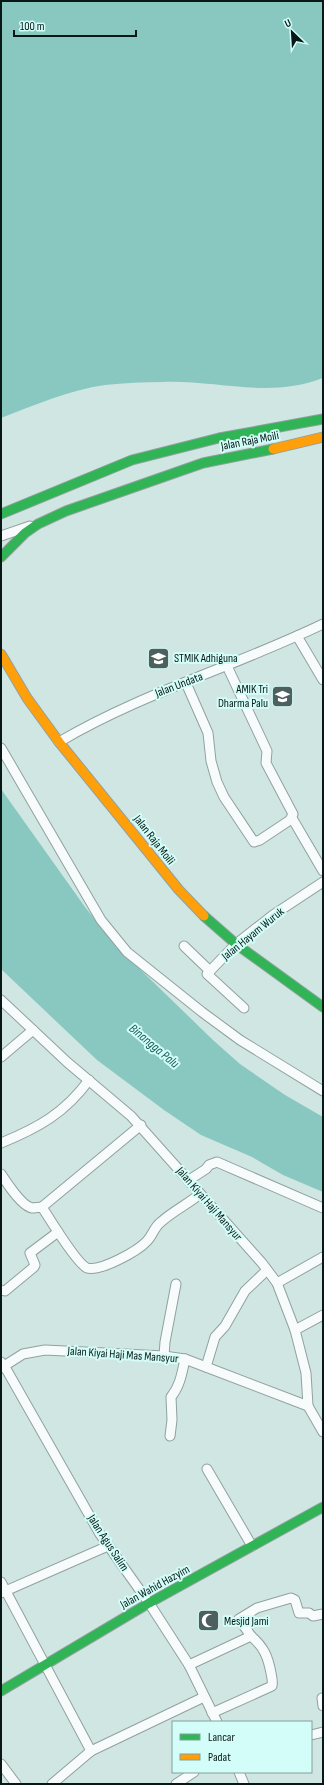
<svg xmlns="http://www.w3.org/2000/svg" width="324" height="1785" viewBox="0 0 324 1785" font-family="'Sofia Sans Condensed',sans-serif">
<rect width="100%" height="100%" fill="#d0e6e3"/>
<g fill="#89c7c1">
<path d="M 1,1 L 323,1 L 323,378 C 269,399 218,380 163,382 C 144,382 124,383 105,385 C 69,390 35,405 1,418 Z"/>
<path d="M 1,789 L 85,907 L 116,946 L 214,1041 L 240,1064 L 285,1095 L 323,1117 L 323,1192 L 283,1175 L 252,1157 L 201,1135 L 164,1110 L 97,1060 L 1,969 Z"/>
</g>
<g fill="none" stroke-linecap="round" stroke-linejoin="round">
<defs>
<g id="street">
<path d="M 1,536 L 30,526"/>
<path d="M 297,636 L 323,680"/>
<path d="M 186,683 L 208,733 L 211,761 L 217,782 L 224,797 L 254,842 L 260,840 L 290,820 L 293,814 L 266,763 L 267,751 L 227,666"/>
<path d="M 59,742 C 142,693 236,666 323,624"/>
<path d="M 1,748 L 101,920 L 127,952 L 202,1012 L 240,1040 L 323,1091"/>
<path d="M 292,818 L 323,871"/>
<path d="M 184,946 L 210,971"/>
<path d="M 1,1000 L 67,1062 L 131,1116 L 262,1263 L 277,1283 L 295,1330 L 306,1373 L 308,1406"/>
<path d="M 244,1008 L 207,974 L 236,944 L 273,915 L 323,882"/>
<path d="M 1,1057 L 33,1030"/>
<path d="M 1,1143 C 38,1128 65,1113 89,1080"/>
<path d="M 1,1174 C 6,1182 22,1206 32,1208 C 35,1208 39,1207 42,1207 C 49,1218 77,1264 87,1268 C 100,1272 138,1251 147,1241 C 153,1235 154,1227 161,1222 C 173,1211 188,1204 200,1194"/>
<path d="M 189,1180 L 206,1169 L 209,1165 L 217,1162 L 323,1208"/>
<path d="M 42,1207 L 141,1125"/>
<path d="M 277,1283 L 323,1257"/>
<path d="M 1,1290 L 5,1291 L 34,1267 L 35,1265 L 30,1253 L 58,1232"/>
<path d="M 295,1330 L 323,1315"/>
<path d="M 164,1356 L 165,1342 L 176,1284"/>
<path d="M 1,1362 L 5,1367 L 100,1534 L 149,1603 L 189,1665 L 217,1722"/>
<path d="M 206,1367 L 215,1337 L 225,1326 L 245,1291 L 267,1270"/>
<path d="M 1,1368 L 23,1354 L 45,1350 L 164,1356 L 185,1359 L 308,1406 L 323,1432"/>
<path d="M 170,1436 L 172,1420 L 171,1397 C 180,1386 182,1373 185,1359"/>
<path d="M 207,1469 L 252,1546"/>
<path d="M 1,1582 L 91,1751"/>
<path d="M 1,1593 L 108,1546"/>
<path d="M 189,1665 L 251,1636 L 239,1619 L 257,1608 L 291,1598 L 295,1600 L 299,1613 L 309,1613 L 313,1616 L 323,1614"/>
<path d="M 322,1698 L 323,1706"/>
<path d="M 212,1713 L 272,1686 C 273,1682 272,1678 271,1673 C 268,1657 264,1647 251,1636"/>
<path d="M 311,1735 L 323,1732"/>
<path d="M 1,1764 L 16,1784"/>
<path d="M 239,1772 L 244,1784"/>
<path d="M 52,1784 L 91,1751 L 204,1697"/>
<path d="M 176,1784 L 194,1772"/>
</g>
<g id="fast">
<path d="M 1,514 L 132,460 L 219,438 L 323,419"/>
<path d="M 1,557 L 25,533 L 38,524 L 66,511 L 203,463 L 273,449"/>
<path d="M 204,916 L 236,944 L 323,1007"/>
<path d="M 1,1691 L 149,1603 L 323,1507"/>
</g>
<g id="slow">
<path d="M 273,449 L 323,437"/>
<path d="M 1,654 L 27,698 L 59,742 L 179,890 L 204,916"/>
</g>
</defs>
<use href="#street" stroke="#90a19f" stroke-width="11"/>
<use href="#fast" stroke="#90a19f" stroke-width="11"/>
<use href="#slow" stroke="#90a19f" stroke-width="11"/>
<use href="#street" stroke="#f8fbfb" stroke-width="9"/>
<use href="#fast" stroke="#30b455" stroke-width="9"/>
<use href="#slow" stroke="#ff9f0a" stroke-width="9"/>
</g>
<defs>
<symbol id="university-square" viewBox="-11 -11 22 22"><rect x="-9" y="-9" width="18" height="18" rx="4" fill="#4e605e" stroke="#d3fdf8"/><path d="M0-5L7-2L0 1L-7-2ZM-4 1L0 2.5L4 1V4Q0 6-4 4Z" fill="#fff"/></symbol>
<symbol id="mosque-square" viewBox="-11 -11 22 22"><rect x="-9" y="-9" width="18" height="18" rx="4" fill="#4e605e" stroke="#d3fdf8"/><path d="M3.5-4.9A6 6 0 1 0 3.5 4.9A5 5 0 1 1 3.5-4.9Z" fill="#fff"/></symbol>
</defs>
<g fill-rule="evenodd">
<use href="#university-square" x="146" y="646" width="25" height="25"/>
<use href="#university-square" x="270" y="684" width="25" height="25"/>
<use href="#mosque-square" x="196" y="1608" width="25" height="25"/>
</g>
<g text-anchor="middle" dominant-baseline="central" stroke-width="4" stroke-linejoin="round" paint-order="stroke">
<g font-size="12" fill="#081816" stroke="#d3fdf8">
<text transform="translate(250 441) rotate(-11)">Jalan Raja Moili</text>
<text transform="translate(179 685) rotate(-21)">Jalan Undata</text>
<text transform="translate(154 840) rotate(52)">Jalan Raja Moili</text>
<text transform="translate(253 934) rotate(-39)">Jalan Hayam Wuruk</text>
<text transform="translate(209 1204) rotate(49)">Jalan Kiyai Haji Mansyur</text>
<text transform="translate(123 1355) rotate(4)">Jalan Kiyai Haji Mas Mansyur</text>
<text transform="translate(108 1543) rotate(57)">Jalan Agus Salim</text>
<text transform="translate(155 1587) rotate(-29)">Jalan Wahid Hazyim</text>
</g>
<g font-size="12" fill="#081816" stroke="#d3fdf8" text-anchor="start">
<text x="174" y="658">STMIK Adhiguna</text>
<text x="268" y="689" text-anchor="end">AMIK Tri<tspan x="268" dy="14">Dharma Palu</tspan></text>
<text x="224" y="1621">Mesjid Jami</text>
</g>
<g font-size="13" font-style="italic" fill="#1a5d57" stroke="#d3fdf8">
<text transform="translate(154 1046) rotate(40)">Binangga Palu</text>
</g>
</g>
<rect width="324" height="1785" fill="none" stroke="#081816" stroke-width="4"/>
<rect x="172" y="1721" width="140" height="52" fill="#d3fdf8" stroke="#82a19e"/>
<rect x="180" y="1734" width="20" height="6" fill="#30b455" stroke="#82a19e"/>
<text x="208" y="1741" font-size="12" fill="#081816">Lancar</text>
<rect x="180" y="1754" width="20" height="6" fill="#ff9f0a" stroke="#82a19e"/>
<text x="208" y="1761" font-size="12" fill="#081816">Padat</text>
<g transform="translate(292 32) rotate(335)" stroke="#d3fdf8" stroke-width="3" paint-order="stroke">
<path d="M0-3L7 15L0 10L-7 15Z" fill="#081816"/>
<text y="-6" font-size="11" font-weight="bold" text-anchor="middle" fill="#081816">U</text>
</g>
<path d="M14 30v6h122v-6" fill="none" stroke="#081816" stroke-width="2"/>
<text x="20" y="30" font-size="12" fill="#081816" stroke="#d3fdf8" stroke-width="3" paint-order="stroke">100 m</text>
</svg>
